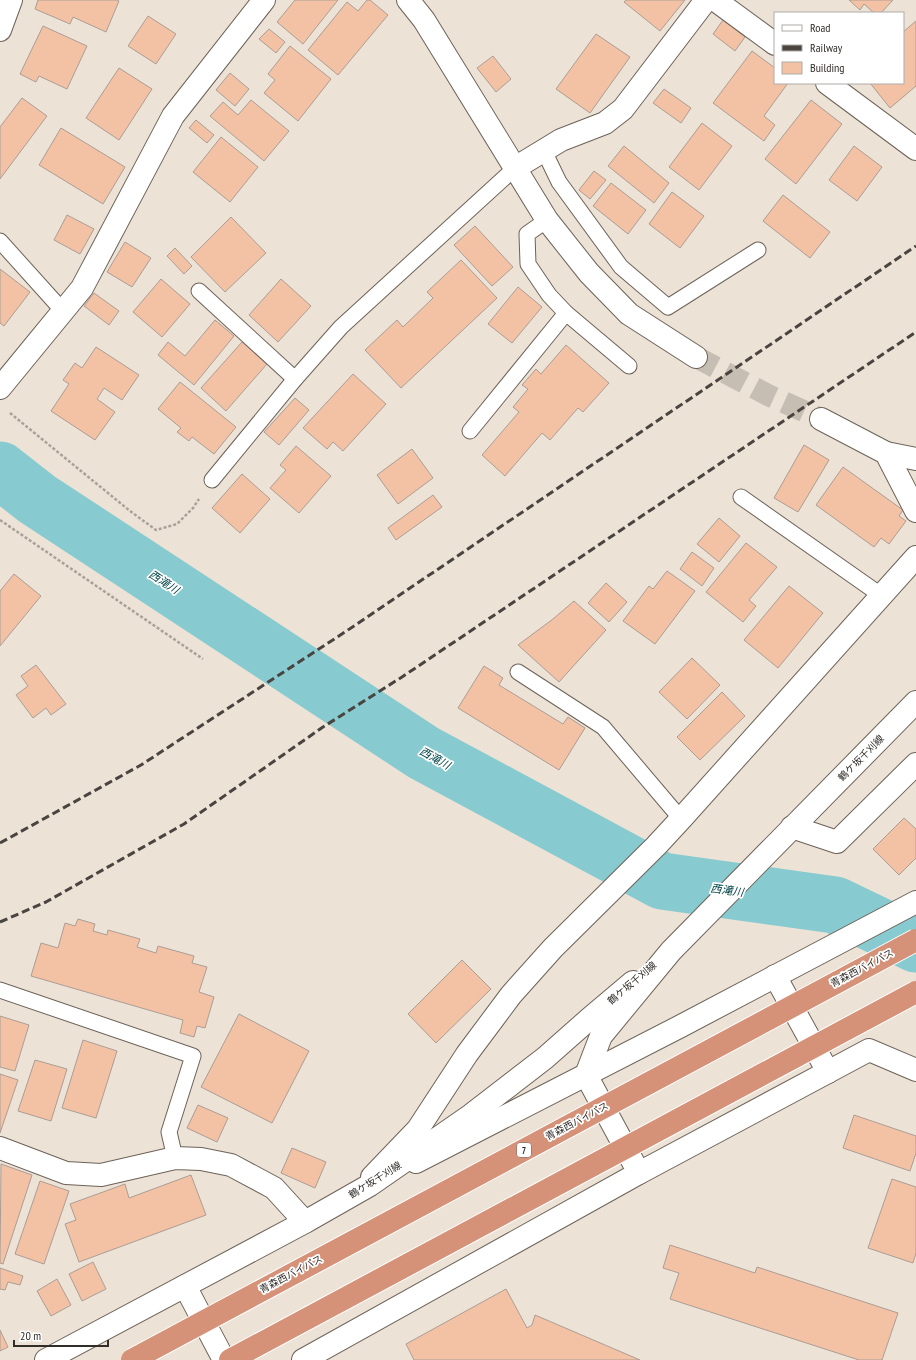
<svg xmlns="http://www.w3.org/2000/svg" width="916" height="1360" viewBox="0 0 916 1360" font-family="'PT Sans Narrow','Noto Sans JP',sans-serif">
<rect width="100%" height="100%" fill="#ede2d6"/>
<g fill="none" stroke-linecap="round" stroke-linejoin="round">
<path stroke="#87cbd1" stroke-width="57" d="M 0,470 L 37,499 L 424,753 L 662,881 L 835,905 L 916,944"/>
</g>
<g fill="#f3c2a5" stroke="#ab9d95">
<path d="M 38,0 L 117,0 L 119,1 L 106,32 L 73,17 L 70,24 L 35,9 Z"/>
<path d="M 295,0 L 338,0 L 303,44 L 277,22 Z"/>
<path d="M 367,0 L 370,0 L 388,15 L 338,75 L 308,50 L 347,2 L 358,11 Z"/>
<path d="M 626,0 L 685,0 L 660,31 L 624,2 Z"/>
<path d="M 849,0 L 893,0 L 881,13 L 874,13 L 864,4 L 860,10 Z"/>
<path d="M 148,16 L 176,34 L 156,64 L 128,46 Z"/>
<path d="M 723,20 L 745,37 L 735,51 L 713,34 Z"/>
<path d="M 916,21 L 916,86 L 890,108 L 870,83 L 903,83 L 903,32 Z"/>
<path d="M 43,26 L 87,46 L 67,89 L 39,76 L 36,82 L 20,74 Z"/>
<path d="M 269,29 L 285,42 L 276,53 L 259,39 Z"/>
<path d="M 596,34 L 630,57 L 590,113 L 556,89 Z"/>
<path d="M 290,46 L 331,79 L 298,121 L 264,93 L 275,80 L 268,74 Z"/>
<path d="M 752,51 L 775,68 L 775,83 L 788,83 L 764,116 L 775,125 L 764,141 L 713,103 Z"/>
<path d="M 493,56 L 511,79 L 496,92 L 477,68 Z"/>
<path d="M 119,68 L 152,89 L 119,140 L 86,118 Z"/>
<path d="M 230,73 L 249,89 L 235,106 L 216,90 Z"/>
<path d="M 664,89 L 691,108 L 681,123 L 653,103 Z"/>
<path d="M 22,98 L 47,116 L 0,179 L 0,127 Z"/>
<path d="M 251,100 L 289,131 L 264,161 L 210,116 L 223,102 L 238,115 Z"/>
<path d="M 811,100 L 842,124 L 796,184 L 765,159 Z"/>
<path d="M 196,120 L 214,135 L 207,143 L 189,128 Z"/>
<path d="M 702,123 L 732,146 L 699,190 L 669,167 Z"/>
<path d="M 61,128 L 125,167 L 103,204 L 39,165 Z"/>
<path d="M 221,137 L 258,167 L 230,202 L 193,172 Z"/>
<path d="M 624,146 L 669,183 L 654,203 L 608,166 Z"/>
<path d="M 854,146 L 882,167 L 857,201 L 829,180 Z"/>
<path d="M 594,171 L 606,180 L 590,199 L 579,190 Z"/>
<path d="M 611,183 L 646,210 L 628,234 L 593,206 Z"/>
<path d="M 672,192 L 704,216 L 680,248 L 649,224 Z"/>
<path d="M 783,195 L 830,232 L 810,258 L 763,221 Z"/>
<path d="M 67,215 L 94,229 L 80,254 L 54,240 Z"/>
<path d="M 231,217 L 266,253 L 225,292 L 191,257 Z"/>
<path d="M 475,226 L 513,267 L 492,286 L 454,245 Z"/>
<path d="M 125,242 L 151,258 L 132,287 L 107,272 Z"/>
<path d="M 175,248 L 192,266 L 184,274 L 167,256 Z"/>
<path d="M 461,260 L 497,298 L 401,388 L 365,350 L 397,320 L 403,327 L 433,298 L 427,292 Z"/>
<path d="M 0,269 L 30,292 L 4,326 L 0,323 Z"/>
<path d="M 161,279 L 190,304 L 162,337 L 133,312 Z"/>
<path d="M 281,279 L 311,306 L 278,342 L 249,315 Z"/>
<path d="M 518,287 L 542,307 L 512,343 L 488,324 Z"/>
<path d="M 94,293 L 119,311 L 109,325 L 84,306 Z"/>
<path d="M 215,320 L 234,336 L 194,385 L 158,355 L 168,342 L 185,356 Z"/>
<path d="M 242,342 L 267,364 L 226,411 L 201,388 Z"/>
<path d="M 566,345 L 609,383 L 583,412 L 578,408 L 550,440 L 542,433 L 505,476 L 482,455 L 519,412 L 513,407 L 528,389 L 522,385 L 536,369 L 541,374 Z"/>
<path d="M 96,347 L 139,375 L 122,400 L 104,388 L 97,399 L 115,412 L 95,440 L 51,411 L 69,384 L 63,380 L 75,363 L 82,368 Z"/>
<path d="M 353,374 L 386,404 L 343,451 L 333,442 L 327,449 L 303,428 Z"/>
<path d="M 180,382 L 236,427 L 214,454 L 192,437 L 189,441 L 177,432 L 181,428 L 158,409 Z"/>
<path d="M 295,398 L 309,410 L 279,445 L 264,432 Z"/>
<path d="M 804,445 L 829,460 L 798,512 L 774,498 Z"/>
<path d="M 296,446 L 331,476 L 299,513 L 270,488 L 286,470 L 280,465 Z"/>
<path d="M 412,449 L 433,478 L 398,504 L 377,475 Z"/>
<path d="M 843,467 L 903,510 L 899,516 L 906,521 L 889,544 L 881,538 L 874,547 L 816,505 Z"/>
<path d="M 242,474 L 270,499 L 240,533 L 212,508 Z"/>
<path d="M 433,495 L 442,507 L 396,540 L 388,528 Z"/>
<path d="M 719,518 L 740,536 L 719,562 L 697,544 Z"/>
<path d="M 746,543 L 777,567 L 749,600 L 756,606 L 743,622 L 706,592 Z"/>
<path d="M 692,552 L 714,568 L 702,586 L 680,569 Z"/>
<path d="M 667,571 L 695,591 L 655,644 L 623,621 L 649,586 L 653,589 Z"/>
<path d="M 14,574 L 41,596 L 0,646 L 0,591 Z"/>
<path d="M 606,583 L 627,602 L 609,622 L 588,603 Z"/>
<path d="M 789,586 L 823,613 L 778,668 L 744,640 Z"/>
<path d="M 574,601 L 606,630 L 559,682 L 518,645 L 553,619 Z"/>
<path d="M 692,658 L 720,685 L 687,719 L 659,692 Z"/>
<path d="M 36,665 L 66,704 L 51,715 L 46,708 L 33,718 L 16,695 L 28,686 L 21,676 Z"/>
<path d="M 484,666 L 503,678 L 499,685 L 563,724 L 568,717 L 585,728 L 559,770 L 458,708 Z"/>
<path d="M 722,692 L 745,716 L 700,760 L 677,737 Z"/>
<path d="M 904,818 L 916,829 L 916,858 L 899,875 L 873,849 Z"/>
<path d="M 78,919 L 95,924 L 93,931 L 107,935 L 108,930 L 140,939 L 137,947 L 156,953 L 158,946 L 194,956 L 192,963 L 207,967 L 199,992 L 214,997 L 205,1028 L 197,1026 L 194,1037 L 180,1033 L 183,1020 L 31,976 L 41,943 L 58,948 L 65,923 L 75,926 Z"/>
<path d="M 462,960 L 491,989 L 436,1043 L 408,1014 Z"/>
<path d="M 239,1014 L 309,1051 L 272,1123 L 201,1087 Z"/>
<path d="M 0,1016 L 29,1025 L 15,1071 L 0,1067 Z"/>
<path d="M 83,1040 L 117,1051 L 96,1118 L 62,1108 Z"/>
<path d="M 35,1060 L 67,1069 L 51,1121 L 18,1111 Z"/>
<path d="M 0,1074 L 18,1080 L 0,1133 Z"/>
<path d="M 198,1105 L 228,1118 L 217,1142 L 187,1128 Z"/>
<path d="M 854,1115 L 916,1136 L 916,1153 L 910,1171 L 843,1148 Z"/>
<path d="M 292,1148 L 326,1162 L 315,1188 L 281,1173 Z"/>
<path d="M 1,1164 L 32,1175 L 3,1264 L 0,1263 Z"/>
<path d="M 191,1175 L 206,1215 L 79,1262 L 65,1224 L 76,1220 L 70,1204 L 125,1184 L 129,1198 Z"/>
<path d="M 892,1179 L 916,1187 L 916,1253 L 913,1263 L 868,1248 Z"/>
<path d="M 40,1181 L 69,1191 L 44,1264 L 15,1254 Z"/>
<path d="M 670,1245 L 755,1273 L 757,1267 L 898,1313 L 882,1360 L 859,1360 L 670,1299 L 679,1273 L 663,1268 Z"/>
<path d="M 93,1262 L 106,1289 L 82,1301 L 69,1274 Z"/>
<path d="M 0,1268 L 23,1276 L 20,1285 L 8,1282 L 5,1290 L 0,1289 Z"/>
<path d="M 57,1279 L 71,1305 L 51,1316 L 37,1291 Z"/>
<path d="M 506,1289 L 527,1328 L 532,1325 L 535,1315 L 640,1360 L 414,1360 L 406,1344 Z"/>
<path d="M 0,1330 L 8,1347 L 0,1351 Z"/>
</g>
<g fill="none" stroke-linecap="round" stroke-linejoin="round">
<path stroke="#c7beb3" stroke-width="22" stroke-dasharray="22 11" stroke-linecap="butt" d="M 696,357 L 768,395 L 821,419"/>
<defs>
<g id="lane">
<path d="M 544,151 L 559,182 L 621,267 L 668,307 L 758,250"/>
<path d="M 0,241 L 63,311"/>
<path d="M 199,291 L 295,379"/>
<path d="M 566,313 L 629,366"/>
<path d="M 470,431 L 566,313 L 549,295 L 528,264 L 527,234 L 547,220"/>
<path d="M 212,480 L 295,379 L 341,327 L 515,168"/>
<path d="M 741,497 L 882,596"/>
<path d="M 518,672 L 603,727 L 681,819"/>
<path d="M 0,990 L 193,1056 L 169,1132 L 175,1158"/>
</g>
<g id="street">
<path d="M 408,0 L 424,20 L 547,220 L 589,273 L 629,314 L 696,357"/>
<path d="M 715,0 L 775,44"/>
<path d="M 0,30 L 11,0"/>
<path d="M 827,83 L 916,149"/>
<path d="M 515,168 L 561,140 L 605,123 L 623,109 L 706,0"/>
<path d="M 0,388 L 82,288 L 173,116 L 264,0"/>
<path d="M 821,419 L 886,453 L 916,511"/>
<path d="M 886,453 L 916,459"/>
<path d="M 792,827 L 837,842 L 916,764"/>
<path d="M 775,976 L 828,1072"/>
<path d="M 0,1148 L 66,1173 L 101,1175 L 175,1158 L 201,1159 L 231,1165 L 274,1188 L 305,1222"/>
<path d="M 416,1162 L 681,1026 L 916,902"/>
<path d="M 639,1173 L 869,1050 L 916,1070"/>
<path d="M 372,1177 L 418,1129 L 467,1054 L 511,995 L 553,948 L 656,846 L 681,819 L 916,557"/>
<path d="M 185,1286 L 224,1360"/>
</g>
<g id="secondary">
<path d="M 46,1360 L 305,1222 L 370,1185 L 471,1115 L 545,1058 L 588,1020 L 633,982"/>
<path d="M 303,1360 L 639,1173 L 586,1075 L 601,1036 L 671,951 L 916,702"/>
</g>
</defs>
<use href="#lane" stroke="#6c6258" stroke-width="17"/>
<use href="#street" stroke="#6c6258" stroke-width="24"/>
<use href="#secondary" stroke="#6c6258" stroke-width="24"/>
<g stroke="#a9a198" stroke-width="2.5" stroke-dasharray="3 2" stroke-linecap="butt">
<path d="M 10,413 L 130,511 L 156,530 L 177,524 L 193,508 L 199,499"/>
<path d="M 0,520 L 203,659"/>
</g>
<use href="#lane" stroke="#fff" stroke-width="15"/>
<use href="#street" stroke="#fff" stroke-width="22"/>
<use href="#secondary" stroke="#fff" stroke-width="22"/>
<g stroke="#49443f" stroke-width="3" stroke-dasharray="8 4" stroke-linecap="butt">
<path d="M 0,843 L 141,765 L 345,632 L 916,246"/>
<path d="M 0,922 L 46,902 L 184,824 L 323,727 L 402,677 L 916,332"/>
</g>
<defs>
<g id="highway-bridge">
<path d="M 132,1360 L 916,940"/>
<path d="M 230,1360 L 916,992"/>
</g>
</defs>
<use href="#highway-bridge" stroke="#fff" stroke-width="24" stroke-linecap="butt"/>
<use href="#highway-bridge" stroke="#d69278" stroke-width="22"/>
</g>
<g text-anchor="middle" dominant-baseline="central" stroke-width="3.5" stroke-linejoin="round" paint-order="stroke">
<rect fill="#fff" stroke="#6f6c69" stroke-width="1" x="517" y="1143" width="14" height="14" rx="3"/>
<g font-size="9" font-weight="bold" fill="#312d29">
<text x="524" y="1150">7</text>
</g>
<g font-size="10" fill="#312d29" stroke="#fff">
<text transform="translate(861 758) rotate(-45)">鶴ケ坂千刈線</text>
<text transform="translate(862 968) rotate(-28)">青森西バイパス</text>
<text transform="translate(632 983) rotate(-40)">鶴ケ坂千刈線</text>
<text transform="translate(577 1121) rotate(-28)">青森西バイパス</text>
<text transform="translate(375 1180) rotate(-32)">鶴ケ坂千刈線</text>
<text transform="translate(291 1274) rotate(-28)">青森西バイパス</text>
</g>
<g font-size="11" font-style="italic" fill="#014448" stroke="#fff">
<text transform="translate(164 582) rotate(33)">西滝川</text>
<text transform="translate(435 758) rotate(29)">西滝川</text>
<text transform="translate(727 890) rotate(8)">西滝川</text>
</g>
</g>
<rect x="774" y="12" width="130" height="72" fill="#ffffff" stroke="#adaba9"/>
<rect x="782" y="25" width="20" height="6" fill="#ffffff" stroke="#adaba9"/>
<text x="810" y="32" font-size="12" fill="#312d29">Road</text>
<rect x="782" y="45" width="20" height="6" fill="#49443f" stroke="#adaba9"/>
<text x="810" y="52" font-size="12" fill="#312d29">Railway</text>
<rect x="782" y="62" width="20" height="12" fill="#f3c2a5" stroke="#adaba9"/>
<text x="810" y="72" font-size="12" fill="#312d29">Building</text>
<path d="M14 1340v6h94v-6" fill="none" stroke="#312d29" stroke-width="2"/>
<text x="20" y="1340" font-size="12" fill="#312d29" stroke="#ffffff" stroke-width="3" paint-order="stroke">20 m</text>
</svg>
